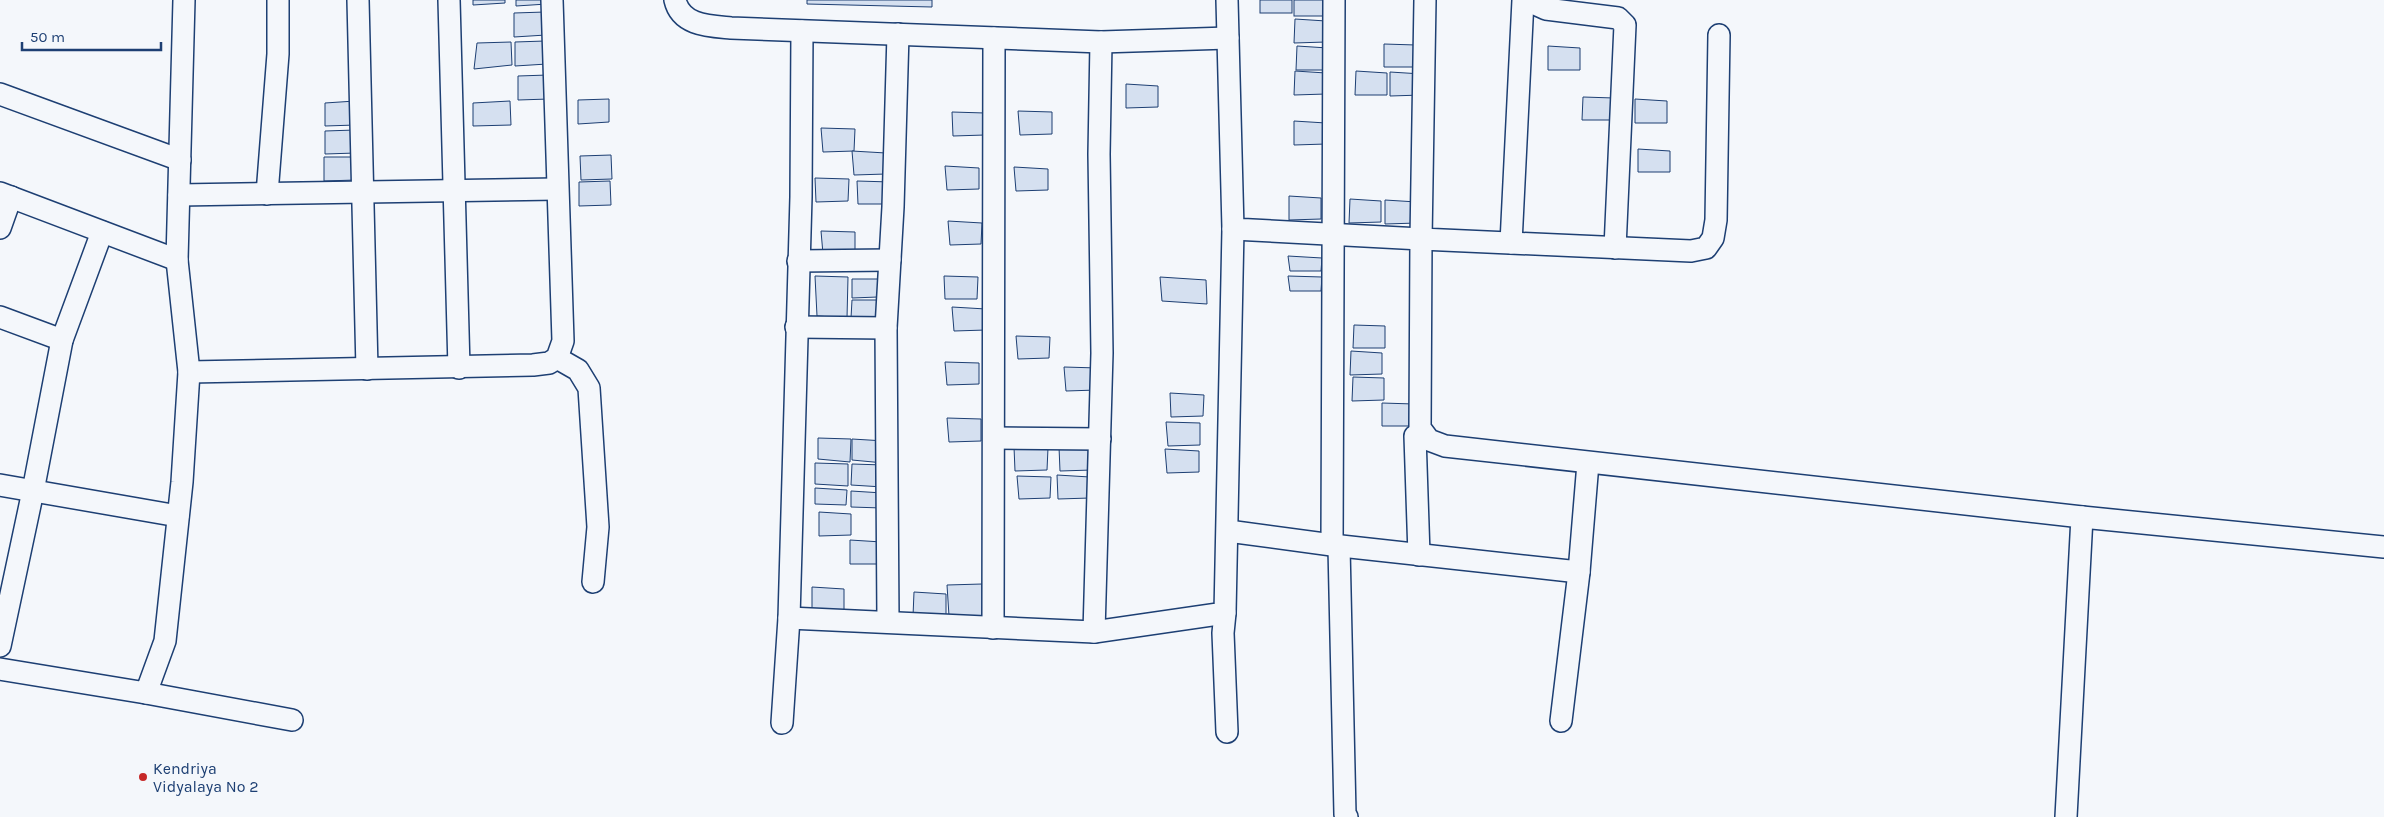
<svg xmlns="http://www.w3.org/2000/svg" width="2384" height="817" viewBox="0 0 2384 817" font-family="Karla,sans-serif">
<rect width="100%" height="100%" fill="#f4f7fb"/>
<g fill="#d5e0f0" stroke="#1d3f73">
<path d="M 473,0 L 505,0 L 505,3 L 473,5 Z"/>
<path d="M 516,0 L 547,0 L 547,4 L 516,6 Z"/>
<path d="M 807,0 L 932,0 L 932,7 L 807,4 Z"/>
<rect x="1260" y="0" width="32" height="13"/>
<rect x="1294" y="0" width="32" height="16"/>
<path d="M 545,12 L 546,35 L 514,37 L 514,13 Z"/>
<path d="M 1295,19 L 1326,21 L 1326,42 L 1294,43 Z"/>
<path d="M 545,41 L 547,64 L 515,66 L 515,42 Z"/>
<path d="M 511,42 L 512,65 L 474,69 L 477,43 Z"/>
<path d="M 1384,44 L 1416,45 L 1416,67 L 1384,67 Z"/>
<path d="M 1297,46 L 1328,48 L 1328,70 L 1296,70 Z"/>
<path d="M 1548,46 L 1580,48 L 1580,70 L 1548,70 Z"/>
<path d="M 1295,71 L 1326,73 L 1326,94 L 1294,95 Z"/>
<path d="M 1356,71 L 1387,73 L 1387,95 L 1355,95 Z"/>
<path d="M 1390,72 L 1422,74 L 1422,95 L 1390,96 Z"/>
<path d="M 548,75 L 549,99 L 518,100 L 518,76 Z"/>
<path d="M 1126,84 L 1158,86 L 1158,107 L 1126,108 Z"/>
<path d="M 1583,97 L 1614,98 L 1614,120 L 1582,120 Z"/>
<path d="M 609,99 L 609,122 L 578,124 L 578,100 Z"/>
<path d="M 1635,99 L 1667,101 L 1667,123 L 1635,123 Z"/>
<path d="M 355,101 L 356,125 L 325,126 L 325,103 Z"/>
<path d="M 510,101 L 511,125 L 473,126 L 473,103 Z"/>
<path d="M 1018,111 L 1052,112 L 1052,134 L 1020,135 Z"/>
<path d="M 952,112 L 985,113 L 985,135 L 953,136 Z"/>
<path d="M 1294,121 L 1326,123 L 1326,144 L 1294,145 Z"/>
<path d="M 821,128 L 855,129 L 854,151 L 823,152 Z"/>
<path d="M 355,130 L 356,153 L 325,154 L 325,131 Z"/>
<path d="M 1638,149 L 1670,151 L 1670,172 L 1638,172 Z"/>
<path d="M 852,151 L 886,153 L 886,174 L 854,175 Z"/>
<path d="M 611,155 L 612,179 L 581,180 L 580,156 Z"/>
<path d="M 324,157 L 354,157 L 356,180 L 324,181 Z"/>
<path d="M 945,166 L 979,168 L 979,189 L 947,190 Z"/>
<path d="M 1014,167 L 1048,169 L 1048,190 L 1016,191 Z"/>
<path d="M 815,178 L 849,179 L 848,201 L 816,202 Z"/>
<path d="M 610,181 L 611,205 L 579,206 L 579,182 Z"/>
<path d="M 857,181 L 891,182 L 890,204 L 858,204 Z"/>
<path d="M 1289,196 L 1321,198 L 1321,219 L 1289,220 Z"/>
<path d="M 1350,199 L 1381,201 L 1381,222 L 1349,223 Z"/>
<path d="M 1385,200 L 1417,202 L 1417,223 L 1385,224 Z"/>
<path d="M 948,221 L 982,223 L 981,244 L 950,245 Z"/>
<path d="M 821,231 L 855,232 L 855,253 L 823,254 Z"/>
<path d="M 1288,256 L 1322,258 L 1321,271 L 1290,271 Z"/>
<path d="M 815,276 L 848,277 L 847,318 L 817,316 Z"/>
<path d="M 944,276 L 978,277 L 977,299 L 945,299 Z"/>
<path d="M 1288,276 L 1322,277 L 1321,291 L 1290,291 Z"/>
<path d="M 1160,277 L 1206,280 L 1207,304 L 1162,301 Z"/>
<path d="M 852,279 L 879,279 L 878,297 L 852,298 Z"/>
<path d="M 852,300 L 879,300 L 877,318 L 851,318 Z"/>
<path d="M 952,307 L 986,309 L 986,330 L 954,331 Z"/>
<path d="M 1354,325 L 1385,326 L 1385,348 L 1353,348 Z"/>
<path d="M 1016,336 L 1050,337 L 1049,358 L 1018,359 Z"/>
<path d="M 1351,351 L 1382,353 L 1382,374 L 1350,375 Z"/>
<path d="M 945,362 L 979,363 L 979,384 L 947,385 Z"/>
<path d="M 1064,367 L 1098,368 L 1097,390 L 1066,391 Z"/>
<path d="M 1353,377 L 1384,378 L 1384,400 L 1352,401 Z"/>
<path d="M 1170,393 L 1204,395 L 1203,416 L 1171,417 Z"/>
<path d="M 1382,403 L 1414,404 L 1414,426 L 1382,426 Z"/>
<path d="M 947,418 L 981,419 L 981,441 L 949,442 Z"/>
<path d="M 1166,422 L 1200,423 L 1200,445 L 1168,446 Z"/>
<path d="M 818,438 L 851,439 L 850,462 L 818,459 Z"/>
<path d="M 852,439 L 885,441 L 884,463 L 852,460 Z"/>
<path d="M 1014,447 L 1048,448 L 1047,470 L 1015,471 Z"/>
<path d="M 1059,447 L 1093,449 L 1092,470 L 1060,471 Z"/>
<path d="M 1165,449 L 1199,451 L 1199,472 L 1167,473 Z"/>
<path d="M 815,463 L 848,464 L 848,486 L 815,484 Z"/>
<path d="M 852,464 L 884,465 L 883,487 L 851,485 Z"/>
<path d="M 1057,475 L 1090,477 L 1090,498 L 1058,499 Z"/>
<path d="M 1017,476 L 1051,477 L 1050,498 L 1019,499 Z"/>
<path d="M 815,488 L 847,490 L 846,505 L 815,504 Z"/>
<path d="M 851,491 L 883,493 L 882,508 L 851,507 Z"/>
<path d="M 819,512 L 851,514 L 851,535 L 819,536 Z"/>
<path d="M 850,540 L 882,542 L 882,564 L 850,564 Z"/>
<path d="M 982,584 L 983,616 L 949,616 L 947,585 Z"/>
<path d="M 812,587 L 844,589 L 844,611 L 812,611 Z"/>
<path d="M 914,592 L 946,594 L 946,616 L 913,616 Z"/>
</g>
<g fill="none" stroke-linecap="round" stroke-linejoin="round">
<defs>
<g id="minor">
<path d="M 358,0 L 367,369"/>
<path d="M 449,0 L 459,368"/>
<path d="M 675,0 C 681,26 710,26 731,28 L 1101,42 L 1228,38"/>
<path d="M 1227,0 L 1233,229 L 1421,239 L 1420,428 L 1429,440 L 1445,446 L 2082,517 L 2066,817"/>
<path d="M 1334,0 L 1332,545 L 1339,547 L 1345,814 L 1347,817"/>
<path d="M 1425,0 L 1421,239 L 1691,251 L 1706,248 L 1713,238 L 1716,220 L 1719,35"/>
<path d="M 1526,0 L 1546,9 L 1618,18 L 1625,25 L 1615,248"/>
<path d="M 0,94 L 180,160"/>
<path d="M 0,193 L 177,260"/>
<path d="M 267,194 L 278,54 L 278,0"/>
<path d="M 179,195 L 557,189"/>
<path d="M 0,228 L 11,197"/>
<path d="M 1511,243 L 1523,0"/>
<path d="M 798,261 L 890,260"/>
<path d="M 0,317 L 62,340"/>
<path d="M 796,327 L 886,328"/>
<path d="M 557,358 L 578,370 L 589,388 L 598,527 L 593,582"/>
<path d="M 189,372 L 533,365 L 549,363 L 557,358 L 563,341 L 552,0"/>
<path d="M 1415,436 L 1419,555"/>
<path d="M 994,438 L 1100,439"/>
<path d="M 0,485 L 178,516"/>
<path d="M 2082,517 L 2384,547"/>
<path d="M 1228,531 L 1332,545 L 1579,572"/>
<path d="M 1225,613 L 1223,633 L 1227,732"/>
<path d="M 789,618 L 1094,632 L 1225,613 L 1233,229"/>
<path d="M 888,621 L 886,328 L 893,207 L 898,34"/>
<path d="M 993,628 L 994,38"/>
<path d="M 1094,632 L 1102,353 L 1099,154 L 1101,42"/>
<path d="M 0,646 L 33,491 L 62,340 L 102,232"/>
<path d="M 0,669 L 146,693 L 165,641 L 182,482 L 189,372 L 177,260 L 184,0"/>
<path d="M 146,693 L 292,720"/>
<path d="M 1561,721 L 1579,572 L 1588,463"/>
<path d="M 782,723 L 789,618 L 801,197 L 802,31"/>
</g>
</defs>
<use href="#minor" stroke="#1d3f73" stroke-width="24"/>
<use href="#minor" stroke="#f4f7fb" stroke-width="21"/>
</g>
<circle fill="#c62828" stroke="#f4f7fb" stroke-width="2" cx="143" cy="777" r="5"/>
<g text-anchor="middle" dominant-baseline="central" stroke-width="4" stroke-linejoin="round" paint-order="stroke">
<g font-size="16" fill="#1d3f73" stroke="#f4f7fb" text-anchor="start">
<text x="153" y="768">Kendriya<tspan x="153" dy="18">Vidyalaya No 2</tspan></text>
</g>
</g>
<path d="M22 42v8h139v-8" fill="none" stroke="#1d3f73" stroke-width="2.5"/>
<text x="30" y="42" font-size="15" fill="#1d3f73" stroke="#f4f7fb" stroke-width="4" paint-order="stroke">50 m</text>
</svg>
